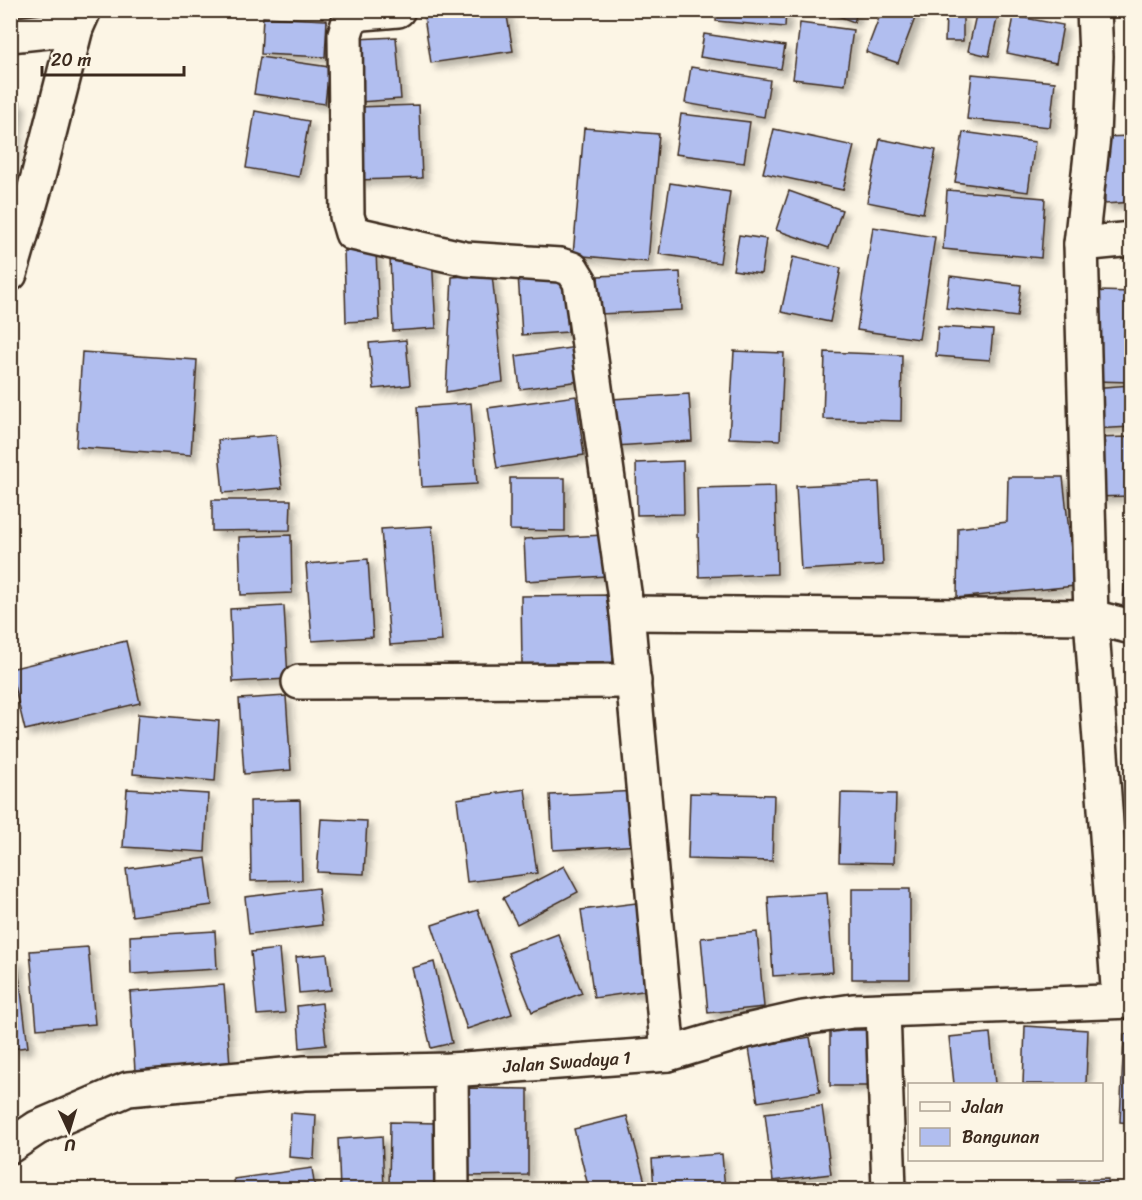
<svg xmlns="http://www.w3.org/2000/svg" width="1142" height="1200" viewBox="0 0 1142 1200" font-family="Sriracha,sans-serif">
<defs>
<filter id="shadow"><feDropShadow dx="5.5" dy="5.5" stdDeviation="3" flood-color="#0004"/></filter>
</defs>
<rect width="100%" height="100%" fill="#fcf5e5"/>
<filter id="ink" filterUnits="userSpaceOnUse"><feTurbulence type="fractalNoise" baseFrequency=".0167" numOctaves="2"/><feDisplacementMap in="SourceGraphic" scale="12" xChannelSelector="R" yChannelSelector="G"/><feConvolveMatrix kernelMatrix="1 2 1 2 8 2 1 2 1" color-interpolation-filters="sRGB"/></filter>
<g filter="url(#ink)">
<g fill="#b1beef" stroke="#3b2a1e" stroke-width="1.5" filter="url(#shadow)">
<path d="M 423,10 L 506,10 L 513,51 L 431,63 Z"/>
<path d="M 717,10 L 786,10 L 785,27 L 716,21 Z"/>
<path d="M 823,10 L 858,10 L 854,22 Z"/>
<path d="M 882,10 L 918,10 L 898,63 L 866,52 Z"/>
<path d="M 977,10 L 998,14 L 989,56 L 968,51 Z"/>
<path d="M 946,14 L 963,14 L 963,41 L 945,41 Z"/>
<path d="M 1014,16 L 1063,25 L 1056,63 L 1007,53 Z"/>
<path d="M 263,17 L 327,20 L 325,57 L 261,54 Z"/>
<path d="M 800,23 L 853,30 L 845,85 L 793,79 Z"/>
<path d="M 704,34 L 785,46 L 781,69 L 700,57 Z"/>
<path d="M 396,37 L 401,99 L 360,102 L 356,39 Z"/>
<path d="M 260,57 L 329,67 L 325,104 L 254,94 Z"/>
<path d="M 691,67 L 770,80 L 764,117 L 685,103 Z"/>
<path d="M 972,74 L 1055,82 L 1050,127 L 967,119 Z"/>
<path d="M 10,101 L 20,102 L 11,168 L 10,168 Z"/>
<path d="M 419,105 L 422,178 L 357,180 L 355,107 Z"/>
<path d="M 255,111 L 309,121 L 299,177 L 246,168 Z"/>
<path d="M 681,114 L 750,122 L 744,163 L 675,154 Z"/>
<path d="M 584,128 L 659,134 L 648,262 L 573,255 Z"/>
<path d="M 774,129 L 854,146 L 843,190 L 763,173 Z"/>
<path d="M 963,132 L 1035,142 L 1028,192 L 955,182 Z"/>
<path d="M 1132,136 L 1132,202 L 1105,204 L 1102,137 Z"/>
<path d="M 880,139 L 936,150 L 923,213 L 867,202 Z"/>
<path d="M 670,183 L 730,192 L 720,263 L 659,254 Z"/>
<path d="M 947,190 L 1045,198 L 1041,258 L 943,249 Z"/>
<path d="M 789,191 L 842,210 L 829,248 L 776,230 Z"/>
<path d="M 873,227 L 935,237 L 919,339 L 857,330 Z"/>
<path d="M 739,235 L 766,239 L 761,274 L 733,270 Z"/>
<path d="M 344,251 L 376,251 L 379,320 L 346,322 Z"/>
<path d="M 432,256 L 436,328 L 393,331 L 390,258 Z"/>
<path d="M 793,257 L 841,268 L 830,322 L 781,312 Z"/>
<path d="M 564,271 L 568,332 L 522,335 L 518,274 Z"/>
<path d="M 680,272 L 682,310 L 600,314 L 598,276 Z"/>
<path d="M 492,274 L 503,382 L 446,392 L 452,277 Z"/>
<path d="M 950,276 L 1021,285 L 1017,317 L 946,308 Z"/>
<path d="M 1099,291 L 1132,292 L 1132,382 L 1095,381 Z"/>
<path d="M 938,327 L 993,330 L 990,360 L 936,356 Z"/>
<path d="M 406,340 L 410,385 L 374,389 L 369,343 Z"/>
<path d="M 583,346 L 588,380 L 520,389 L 516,356 Z"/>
<path d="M 734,351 L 784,353 L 780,440 L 729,438 Z"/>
<path d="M 82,352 L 197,360 L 191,455 L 76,447 Z"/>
<path d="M 825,352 L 902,355 L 901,421 L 823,419 Z"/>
<path d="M 1132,385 L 1132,427 L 1092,429 L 1090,388 Z"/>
<path d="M 689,394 L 692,441 L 615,446 L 612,399 Z"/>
<path d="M 576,396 L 584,455 L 497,468 L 488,408 Z"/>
<path d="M 471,403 L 477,484 L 422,487 L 417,407 Z"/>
<path d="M 276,435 L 282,488 L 223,493 L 218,440 Z"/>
<path d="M 1129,437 L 1131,496 L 1093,497 L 1091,438 Z"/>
<path d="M 683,461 L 684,514 L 637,515 L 636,463 Z"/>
<path d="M 1008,477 L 1063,477 L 1075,586 L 957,598 L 958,528 L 1007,522 Z"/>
<path d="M 510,478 L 565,478 L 565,531 L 510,530 Z"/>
<path d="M 879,482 L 883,565 L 801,570 L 796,486 Z"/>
<path d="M 775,486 L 777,574 L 699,577 L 697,488 Z"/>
<path d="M 212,500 L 291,500 L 290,530 L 212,531 Z"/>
<path d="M 432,526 L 442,641 L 390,645 L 381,529 Z"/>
<path d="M 291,535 L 292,593 L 241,595 L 239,537 Z"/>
<path d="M 604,535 L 606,576 L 526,581 L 524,539 Z"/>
<path d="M 368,559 L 373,637 L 312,641 L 306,564 Z"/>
<path d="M 1126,560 L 1132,561 L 1132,619 L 1122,618 Z"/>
<path d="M 612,595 L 613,662 L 522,664 L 521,596 Z"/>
<path d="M 284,606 L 288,679 L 233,682 L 230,609 Z"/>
<path d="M 126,641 L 140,703 L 25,730 L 10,669 Z"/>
<path d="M 286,696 L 291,770 L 244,774 L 239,699 Z"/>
<path d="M 138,714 L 219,721 L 215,781 L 133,774 Z"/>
<path d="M 127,789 L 208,794 L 205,852 L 123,847 Z"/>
<path d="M 525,789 L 537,873 L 467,882 L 457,799 Z"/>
<path d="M 639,791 L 642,845 L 553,850 L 550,795 Z"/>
<path d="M 690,793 L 774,795 L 772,861 L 688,859 Z"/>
<path d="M 841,793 L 896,794 L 894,863 L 839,862 Z"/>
<path d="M 300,800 L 302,880 L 251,881 L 250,801 Z"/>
<path d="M 321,819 L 367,821 L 364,874 L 317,872 Z"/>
<path d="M 206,858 L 212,905 L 132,916 L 126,869 Z"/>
<path d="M 564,866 L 578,892 L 517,924 L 503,898 Z"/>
<path d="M 318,888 L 322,925 L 249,934 L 245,897 Z"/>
<rect x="852" y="889" width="58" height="90"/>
<path d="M 827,893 L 833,972 L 773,976 L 768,897 Z"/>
<path d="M 644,902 L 656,989 L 594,998 L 581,910 Z"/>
<path d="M 478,910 L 512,1014 L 467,1029 L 432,925 Z"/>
<path d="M 215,931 L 217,969 L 131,974 L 130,936 Z"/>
<path d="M 757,932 L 764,1007 L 708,1013 L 701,938 Z"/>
<path d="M 558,934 L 582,993 L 532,1012 L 508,953 Z"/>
<path d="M 88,947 L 95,1024 L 37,1029 L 30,951 Z"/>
<path d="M 279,949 L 285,1013 L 257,1015 L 251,952 Z"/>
<path d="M 327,954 L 331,990 L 299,993 L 296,957 Z"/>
<path d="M 17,959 L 28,1047 L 10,1049 L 10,960 Z"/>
<path d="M 434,962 L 452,1043 L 431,1048 L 412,968 Z"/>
<path d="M 224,985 L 230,1064 L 135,1071 L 130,992 Z"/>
<path d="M 322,1003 L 326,1045 L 300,1048 L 297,1006 Z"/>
<path d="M 1025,1026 L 1088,1030 L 1086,1084 L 1023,1084 Z"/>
<path d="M 830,1030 L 871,1030 L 872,1086 L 830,1086 Z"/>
<path d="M 990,1033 L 995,1084 L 954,1084 L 949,1037 Z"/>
<path d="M 1124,1034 L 1132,1034 L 1132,1123 L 1120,1122 Z"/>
<path d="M 810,1037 L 820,1092 L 758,1102 L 749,1048 Z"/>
<path d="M 469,1088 L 528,1089 L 528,1175 L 469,1176 Z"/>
<path d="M 822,1106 L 831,1174 L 773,1181 L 765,1113 Z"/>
<path d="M 291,1113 L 316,1115 L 314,1159 L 289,1157 Z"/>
<path d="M 627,1116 L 645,1182 L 617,1190 L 589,1190 L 574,1129 Z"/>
<path d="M 390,1122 L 438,1123 L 436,1190 L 389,1190 Z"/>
<path d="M 382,1136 L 384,1190 L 340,1190 L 338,1139 Z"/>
<path d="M 1130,1148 L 1132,1190 L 1128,1190 Z"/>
<path d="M 722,1154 L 725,1190 L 654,1190 L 652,1159 Z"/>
<path d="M 312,1168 L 315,1190 L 235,1190 L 234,1179 Z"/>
<path d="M 1108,1179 L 1109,1190 L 1057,1190 L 1058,1180 Z"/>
</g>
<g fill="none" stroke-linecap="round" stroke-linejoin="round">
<defs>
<g id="street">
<path d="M 398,10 L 363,13 L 350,18 L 345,34 L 347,216 L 352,233 L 466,259 L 560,265 L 572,269 L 580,282 L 627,613 L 668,1054"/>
<path d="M 1094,10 L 1096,56 L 1093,137 L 1081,244 L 1091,617 L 1119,1000"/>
<path d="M 10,35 L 76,28"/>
<path d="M 1081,244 L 1132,239"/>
<path d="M 10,274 L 38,177 L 76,28 L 84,10"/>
<path d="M 627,613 L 1091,617 L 1132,627"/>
<path d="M 299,682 L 634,681"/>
<path d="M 883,1010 L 889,1190"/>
<path d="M 451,1070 L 452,1190"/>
<path d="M 10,1146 L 37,1128 L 128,1089 L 305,1073 L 451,1070 L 668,1054 L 742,1032 L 803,1018 L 853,1011 L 1132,1001"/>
</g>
</defs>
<use href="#street" stroke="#3b2a1e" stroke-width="38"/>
<use href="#street" stroke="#fcf5e5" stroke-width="33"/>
</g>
</g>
<g text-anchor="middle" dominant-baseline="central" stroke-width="5" stroke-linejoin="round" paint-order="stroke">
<g font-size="18" fill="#3b2a1e" stroke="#fcf5e5">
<text transform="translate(567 1062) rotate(-4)">Jalan Swadaya 1</text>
</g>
</g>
<rect width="1142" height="1200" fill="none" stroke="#fcf5e5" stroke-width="36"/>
<rect x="18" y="18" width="1106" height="1164" fill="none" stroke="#3b2a1e" stroke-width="2" filter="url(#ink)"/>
<rect x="908" y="1083" width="195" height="78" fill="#fcf5e5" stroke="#afa495" stroke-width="1.5"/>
<rect x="920" y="1102" width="30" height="9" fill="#fcf5e5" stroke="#afa495" stroke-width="1.5"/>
<text x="962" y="1113" font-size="18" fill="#3b2a1e">Jalan</text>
<rect x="920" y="1128" width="30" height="18" fill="#b1beef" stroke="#afa495" stroke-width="1.5"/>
<text x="962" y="1143" font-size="18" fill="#3b2a1e">Bangunan</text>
<g transform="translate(69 1131) rotate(176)" stroke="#fcf5e5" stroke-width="4.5" paint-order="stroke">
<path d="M0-4.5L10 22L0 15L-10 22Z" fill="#3b2a1e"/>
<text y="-9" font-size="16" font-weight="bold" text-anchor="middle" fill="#3b2a1e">U</text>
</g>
<path d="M42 66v9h142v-9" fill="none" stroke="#3b2a1e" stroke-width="3"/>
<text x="51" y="66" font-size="18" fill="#3b2a1e" stroke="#fcf5e5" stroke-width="4.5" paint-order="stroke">20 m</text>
</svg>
